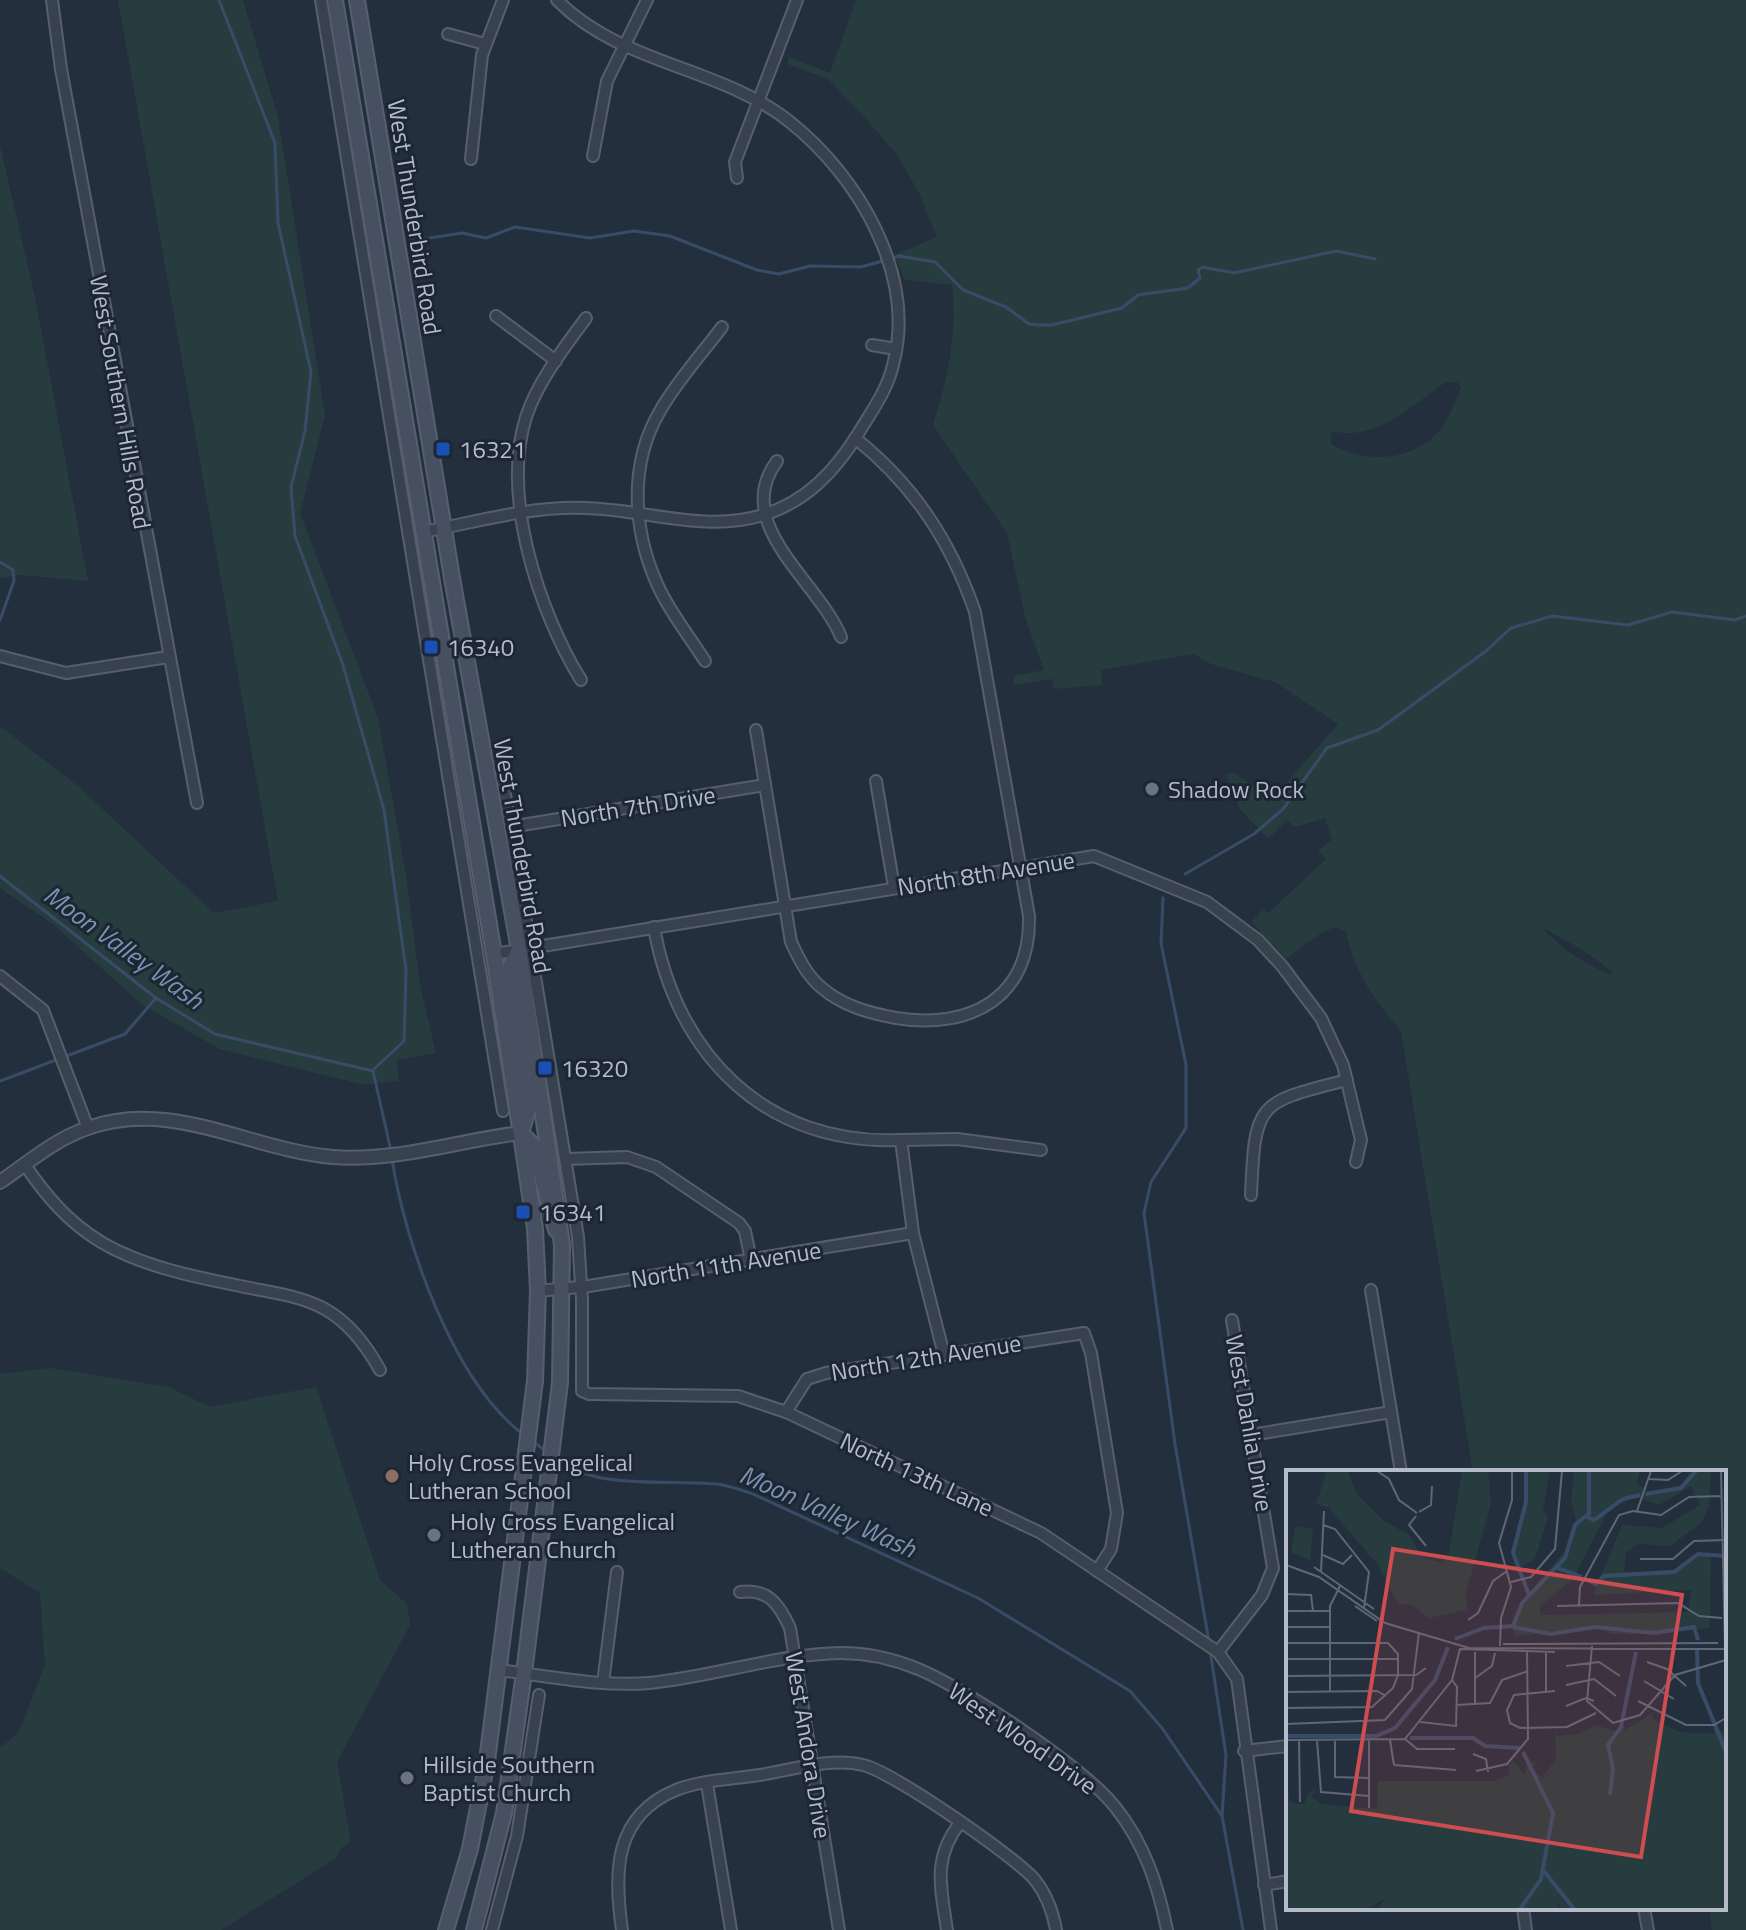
<svg xmlns="http://www.w3.org/2000/svg" width="1746" height="1930" viewBox="0 0 1746 1930" font-family="'Titillium Web',sans-serif">
<rect width="100%" height="100%" fill="#242f3e"/>
<g fill="#263c3f" fill-rule="evenodd">
<path d="M 118,0 L 243,0 L 278,117 L 325,415 L 300,513 L 378,718 L 406,875 L 420,985 L 436,1053 L 397,1060 L 399,1081 L 365,1085 L 219,1049 L 140,1003 L 54,925 L 0,888 L 0,726 L 78,786 L 214,913 L 278,901 Z"/>
<path d="M 856,0 L 1746,0 L 1746,1930 L 1712,1930 L 1709,1908 L 1724,1908 L 1724,1472 L 1473,1472 L 1401,1031 C 1374,1000 1355,973 1346,932 L 1337,927 L 1324,931 L 1286,959 L 1251,922 L 1263,910 L 1268,913 L 1326,859 L 1318,850 L 1332,840 L 1325,818 L 1295,827 L 1287,820 L 1268,839 L 1240,809 L 1226,774 L 1232,772 L 1273,798 L 1338,724 L 1275,682 L 1211,664 L 1194,654 L 1101,670 L 1102,685 L 1054,689 L 1052,679 L 1014,685 L 1014,676 L 1044,670 L 1025,617 L 1007,533 L 933,425 C 948,375 957,338 952,285 L 905,280 L 895,255 L 937,237 L 919,193 L 897,155 L 867,120 L 828,79 L 787,64 L 789,57 L 830,73 ZM 1446,382 L 1457,382 L 1461,388 C 1456,400 1451,413 1445,423 C 1420,462 1367,465 1331,444 L 1331,431 C 1376,442 1411,406 1446,382 ZM 1544,929 C 1558,935 1606,963 1613,974 C 1594,971 1555,945 1544,929 Z"/>
<path d="M 0,145 L 35,297 L 88,581 L 19,575 L 0,578 Z"/>
<path d="M 50,1368 L 169,1387 L 210,1407 L 316,1387 L 380,1580 L 407,1604 L 410,1625 L 337,1762 L 351,1842 L 341,1848 L 335,1859 L 221,1930 L 0,1930 L 0,1748 L 19,1732 L 45,1665 L 40,1593 L 0,1568 L 0,1374 Z"/>
</g>
<g fill="none" stroke-linecap="round" stroke-linejoin="round">
<g stroke="#394c67" stroke-width="3">
<path d="M 219,0 L 275,143 L 278,223 L 311,372 L 305,431 L 291,487 L 295,536 L 343,665 L 384,810 L 406,970 L 404,1041 L 373,1070"/>
<path d="M 410,241 L 462,233 L 486,238 L 515,227 L 590,238 L 634,231 L 670,236 L 757,270 L 779,274 L 810,266 L 861,267 L 883,261"/>
<path d="M 890,259 L 899,256 L 935,262 L 963,290 L 1006,307 L 1029,324 L 1039,325 L 1052,325 L 1122,308 L 1138,295 L 1188,288 L 1200,278 L 1198,270 L 1202,267 L 1234,273 L 1336,251 L 1375,259"/>
<path d="M 0,562 L 13,570 L 14,581 L 0,620"/>
<path d="M 1185,874 L 1254,834 L 1283,809 L 1327,748 L 1378,730 L 1486,651 L 1511,628 L 1552,616 L 1628,625 L 1672,612 L 1735,620 L 1746,616"/>
<path d="M 0,876 L 156,998 L 215,1034 L 373,1071 L 391,1151"/>
<path d="M 1163,898 L 1161,943 L 1186,1065 L 1186,1128 L 1151,1182 L 1144,1213 L 1175,1444 L 1209,1642"/>
<path d="M 0,1081 L 125,1034 L 155,999"/>
<path d="M 392,1159 C 405,1244 454,1383 524,1435"/>
<path d="M 534,1442 L 547,1452"/>
<path d="M 556,1459 C 599,1491 665,1479 716,1484 C 728,1485 741,1490 753,1494 L 978,1598 L 1130,1691 L 1162,1728 L 1222,1816 L 1243,1930"/>
<path d="M 1210,1650 L 1226,1755 L 1222,1816"/>
</g>
<defs>
<g id="minor">
<path d="M 52,0 L 61,69 L 197,803"/>
<path d="M 321,0 L 503,1111"/>
<path d="M 448,34 L 485,44"/>
<path d="M 593,156 L 607,81 L 647,0"/>
<path d="M 471,159 L 482,55 L 503,0"/>
<path d="M 737,178 L 735,162 L 797,0"/>
<path d="M 496,316 L 556,361"/>
<path d="M 872,345 L 896,349"/>
<path d="M 777,461 C 730,524 819,582 841,637"/>
<path d="M 423,532 C 475,522 531,506 584,508 C 644,509 704,533 763,515 C 806,502 835,471 858,434 C 871,412 887,391 893,365 C 917,276 859,177 790,122 C 720,66 621,65 557,0"/>
<path d="M 0,656 L 66,673 L 168,657"/>
<path d="M 705,661 C 690,637 671,614 659,588 C 633,533 628,465 660,411 C 677,381 701,355 722,327"/>
<path d="M 581,680 C 539,612 501,497 526,417 C 538,381 564,348 586,318"/>
<path d="M 756,730 L 791,942 C 799,959 807,976 822,988 C 843,1006 869,1013 896,1018 C 970,1030 1031,998 1029,916 L 975,612 C 951,542 914,485 855,438"/>
<path d="M 501,770 L 578,1237 L 582,1300 L 582,1391 L 589,1394 L 738,1396 L 786,1412 L 1041,1533 L 1218,1652 L 1237,1679 L 1271,1930"/>
<path d="M 876,781 L 894,887"/>
<path d="M 510,827 L 765,785"/>
<path d="M 654,927 C 676,1055 766,1146 901,1140 L 913,1233 L 944,1355"/>
<path d="M 494,954 L 1094,856 L 1207,902 L 1258,940 L 1282,966 L 1321,1018 L 1343,1065 L 1361,1140 L 1356,1162"/>
<path d="M 0,976 L 43,1010 L 88,1128"/>
<path d="M 901,1140 L 957,1139 L 1041,1150"/>
<path d="M 566,1159 L 627,1157 L 656,1167 L 739,1223 L 745,1231 L 751,1260"/>
<path d="M 25,1165 C 46,1196 68,1222 101,1242 C 141,1266 195,1277 240,1286 C 268,1292 298,1295 323,1308 C 349,1322 366,1345 380,1370"/>
<path d="M 1251,1195 C 1255,1101 1257,1103 1347,1080"/>
<path d="M 1371,1290 L 1401,1472"/>
<path d="M 538,1291 L 589,1286 L 913,1233"/>
<path d="M 786,1412 L 807,1379 L 826,1373 L 1084,1333 L 1091,1353 L 1117,1513 L 1111,1549 L 1097,1571"/>
<path d="M 1251,1435 L 1391,1412"/>
<path d="M 740,1592 C 768,1588 779,1604 790,1628 L 839,1930"/>
<path d="M 1218,1652 L 1262,1595 L 1273,1568 L 1232,1320"/>
<path d="M 498,1670 C 548,1676 599,1687 649,1683 C 713,1677 777,1654 841,1653 C 867,1653 894,1659 918,1669 C 965,1688 1086,1769 1116,1808 C 1145,1845 1158,1885 1167,1930"/>
<path d="M 603,1683 L 617,1572"/>
<path d="M 1244,1751 L 1288,1746"/>
<path d="M 707,1784 L 731,1930"/>
<path d="M 1264,1885 L 1288,1881"/>
<path d="M 1523,1908 L 1526,1930"/>
<path d="M 1644,1908 L 1648,1930"/>
<path d="M 492,1930 L 517,1836 L 539,1695"/>
<path d="M 622,1930 C 614,1873 613,1816 676,1790 C 701,1780 734,1779 760,1775 C 792,1770 831,1757 863,1765 C 891,1771 1016,1857 1035,1880 C 1046,1894 1053,1912 1056,1930"/>
<path d="M 947,1930 C 941,1889 932,1858 960,1823"/>
</g>
<path id="tertiary" d="M 0,1182 C 28,1163 55,1139 88,1128 C 172,1098 250,1150 333,1157 C 395,1162 460,1140 521,1133"/>
<g id="secondary">
<path d="M 335,0 L 494,954 L 535,1229 L 538,1291 L 535,1381 L 487,1761 L 470,1849 L 446,1930"/>
<path d="M 357,0 L 452,578 L 519,950 L 562,1245 L 560,1383 L 524,1673 L 504,1813 L 474,1930"/>
<path d="M 519,950 L 510,967 L 529,1106 L 521,1133 L 534,1146 L 556,1230"/>
</g>
</defs>
<use href="#minor" stroke="#565f6c" stroke-width="14"/>
<use href="#tertiary" stroke="#565f6c" stroke-width="16"/>
<use href="#secondary" stroke="#565f6c" stroke-width="18"/>
<use href="#minor" stroke="#38414e" stroke-width="10"/>
<use href="#tertiary" stroke="#38414e" stroke-width="12"/>
<use href="#secondary" stroke="#465061" stroke-width="14"/>
</g>
<g fill="#1a4fb4" stroke="#1d2633" stroke-width="3">
<rect x="435" y="441" width="16" height="16" rx="4"/>
<rect x="423" y="639" width="16" height="16" rx="4"/>
<rect x="537" y="1060" width="16" height="16" rx="4"/>
<rect x="515" y="1204" width="16" height="16" rx="4"/>
</g>
<g fill="#6b7280" stroke="#1d2633" stroke-width="3">
<circle cx="1152" cy="789" r="8"/>
<circle cx="434" cy="1535" r="8"/>
<circle cx="407" cy="1778" r="8"/>
</g>
<circle fill="#8d6e63" stroke="#1d2633" stroke-width="3" cx="392" cy="1476" r="8"/>
<g text-anchor="middle" dominant-baseline="central" stroke-width="6" stroke-linejoin="round" paint-order="stroke">
<g font-size="24" fill="#b4bcc9" stroke="#1d2633">
<text transform="translate(415 217) rotate(81)">West Thunderbird Road</text>
<text transform="translate(121 402) rotate(80)">West Southern Hills Road</text>
<text transform="translate(638 806) rotate(-9)">North 7th Drive</text>
<text transform="translate(523 856) rotate(80)">West Thunderbird Road</text>
<text transform="translate(986 873) rotate(-9)">North 8th Avenue</text>
<text transform="translate(726 1264) rotate(-9)">North 11th Avenue</text>
<text transform="translate(926 1357) rotate(-9)">North 12th Avenue</text>
<text transform="translate(1250 1423) rotate(80)">West Dahlia Drive</text>
<text transform="translate(917 1474) rotate(25)">North 13th Lane</text>
<text transform="translate(1023 1738) rotate(35)">West Wood Drive</text>
<text transform="translate(809 1745) rotate(81)">West Andora Drive</text>
</g>
<g font-size="24" fill="#b4bcc9" stroke="#1d2633" text-anchor="start">
<text x="459" y="449">16321</text>
<text x="447" y="647">16340</text>
<text x="1168" y="789">Shadow Rock</text>
<text x="561" y="1068">16320</text>
<text x="539" y="1212">16341</text>
<text x="408" y="1462">Holy Cross Evangelical<tspan x="408" dy="28">Lutheran School</tspan></text>
<text x="450" y="1521">Holy Cross Evangelical<tspan x="450" dy="28">Lutheran Church</tspan></text>
<text x="423" y="1764">Hillside Southern<tspan x="423" dy="28">Baptist Church</tspan></text>
</g>
<g font-size="26" font-style="italic" fill="#7c92b1" stroke="#1d2633">
<text transform="translate(124 947) rotate(36)">Moon Valley Wash</text>
<text transform="translate(828 1511) rotate(24)">Moon Valley Wash</text>
</g>
</g>
<g transform="translate(1286 1470)">
<rect width="440" height="440" fill="#242f3e"/>
<path d="M 41,1 L 62,1 L 70,23 L 97,50 L 123,65 L 136,87 L 156,93 L 163,83 L 176,1 L 202,1 L 205,34 L 180,123 L 181,140 L 143,148 L 124,134 L 112,134 L 92,95 L 43,38 L 30,34 ZM 238,1 L 264,1 L 257,40 L 262,47 L 249,89 L 232,99 L 225,82 L 239,28 ZM 288,1 L 354,1 L 351,13 L 361,22 L 395,15 L 405,1 L 425,1 L 423,36 L 416,52 L 384,76 L 351,74 L 340,83 L 338,102 L 390,100 L 413,82 L 425,85 L 424,158 L 372,164 L 326,164 L 312,158 L 228,166 L 225,154 L 234,133 L 282,78 L 290,50 L 285,32 ZM 405,16 L 414,35 L 376,58 L 336,55 L 307,125 L 405,120 L 402,142 L 254,145 L 254,136 L 287,109 L 323,39 L 349,27 L 373,35 ZM 9,56 L 27,59 L 24,90 L 5,82 ZM 368,242 L 366,248 L 393,262 L 428,264 L 428,256 L 440,265 L 440,439 L 275,439 L 273,433 L 271,439 L 91,439 L 99,429 L 81,439 L 0,439 L 0,310 L 4,332 L 18,334 L 22,323 L 31,318 L 25,326 L 35,334 L 91,339 L 92,311 L 208,311 L 224,305 L 222,295 L 228,291 L 239,305 L 240,295 L 251,291 L 246,297 L 256,308 L 270,289 L 269,261 L 271,266 L 292,264 L 310,255 L 330,261 L 337,253 L 339,260 Z" fill="#263c3f" fill-rule="evenodd"/>
<path fill="none" stroke="#394c67" stroke-width="4" d="M 240,1 L 240,32 L 227,83 L 243,125M 303,1 L 303,43M 360,24 L 395,18 L 410,1M 301,47 L 308,50 L 337,29 L 354,25M 272,98 L 296,107M 302,110 L 310,114 L 318,106 L 388,102 L 412,84 L 440,86M 227,157 L 265,164 L 309,157 L 368,163 L 408,157 L 412,170M 169,169 L 198,158 L 227,156 L 236,133 L 279,88 L 289,55 L 305,42M 411,180 L 412,213 L 440,282M 0,266 L 90,266 L 109,258 L 149,210 L 162,177M 124,268 L 187,268 L 199,276 L 234,278M 324,325 L 327,299 L 322,275 L 335,257 L 350,182M 257,400 L 288,439M 234,439 L 255,409 L 267,343 L 237,282"/>
<path fill="none" stroke="#5e6776" stroke-width="2" d="M 91,1 L 103,9 L 113,30 L 131,43M 435,1 L 440,222M 363,9 L 382,10 L 396,1M 351,41 L 365,1M 133,42 L 145,35 L 146,16M 130,46 L 123,55 L 140,76M 37,55 L 49,59 L 83,102 L 78,138M 37,85 L 57,94 L 66,85M 354,89 L 387,89 L 408,71 L 440,70M 0,95 L 33,107 L 99,153 L 183,178 L 440,179M 28,97 L 88,139M 35,102 L 38,41M 225,112 L 245,107 L 269,79 L 276,1M 0,124 L 25,125 L 27,141M 293,135 L 294,117 L 333,45 L 347,41 L 375,45 L 403,27 L 435,26M 69,136 L 91,151M 271,136 L 392,133 L 413,146 L 436,148M 0,141 L 44,141M 182,150 L 192,143 L 207,111 L 221,101M 0,157 L 44,157M 0,173 L 102,173 L 112,184 L 112,205 L 107,218 L 86,237 L 0,238M 217,174 L 432,173M 214,176 L 215,148 L 225,117 L 213,73 L 226,30 L 226,1M 306,176 L 301,231 L 327,253 L 354,245 L 389,205 L 440,190M 189,182 L 189,233M 260,182 L 260,221M 0,189 L 112,189M 361,192 L 381,199 L 400,216M 280,196 L 313,192 L 334,206M 0,206 L 130,205 L 140,198M 189,208 L 206,196 L 209,183M 358,211 L 388,229M 280,215 L 308,209 L 330,226M 269,221 L 228,225 L 221,240 L 224,253 L 234,258 L 281,257 L 310,243M 0,222 L 91,221 L 100,226M 44,222 L 44,136 L 54,116M 352,231 L 400,255 L 428,255 L 440,248M 170,235 L 204,233 L 216,210 L 242,201M 280,236 L 300,228 L 308,231M 134,252 L 170,256 L 171,217 L 166,210M 0,254 L 99,250 L 126,219 L 133,162M 119,269 L 166,210 L 174,179 L 269,182M 119,269 L 131,279 L 169,279M 0,270 L 119,269M 13,270 L 14,332M 31,270 L 35,322 L 83,326M 49,270 L 49,307 L 83,308M 104,270 L 108,295M 187,284 L 200,289 L 202,302M 108,295 L 170,300M 190,301 L 221,294 L 242,269 L 241,180M 83,338 L 83,270"/>
<path fill="#ce4d50" fill-opacity="0.15" stroke="#ce4d50" stroke-width="4" d="M 107,79 L 396,125 L 355,387 L 65,341 Z"/>
<rect width="440" height="440" fill="none" stroke="#b4bcc9" stroke-width="4"/>
</g>
</svg>
